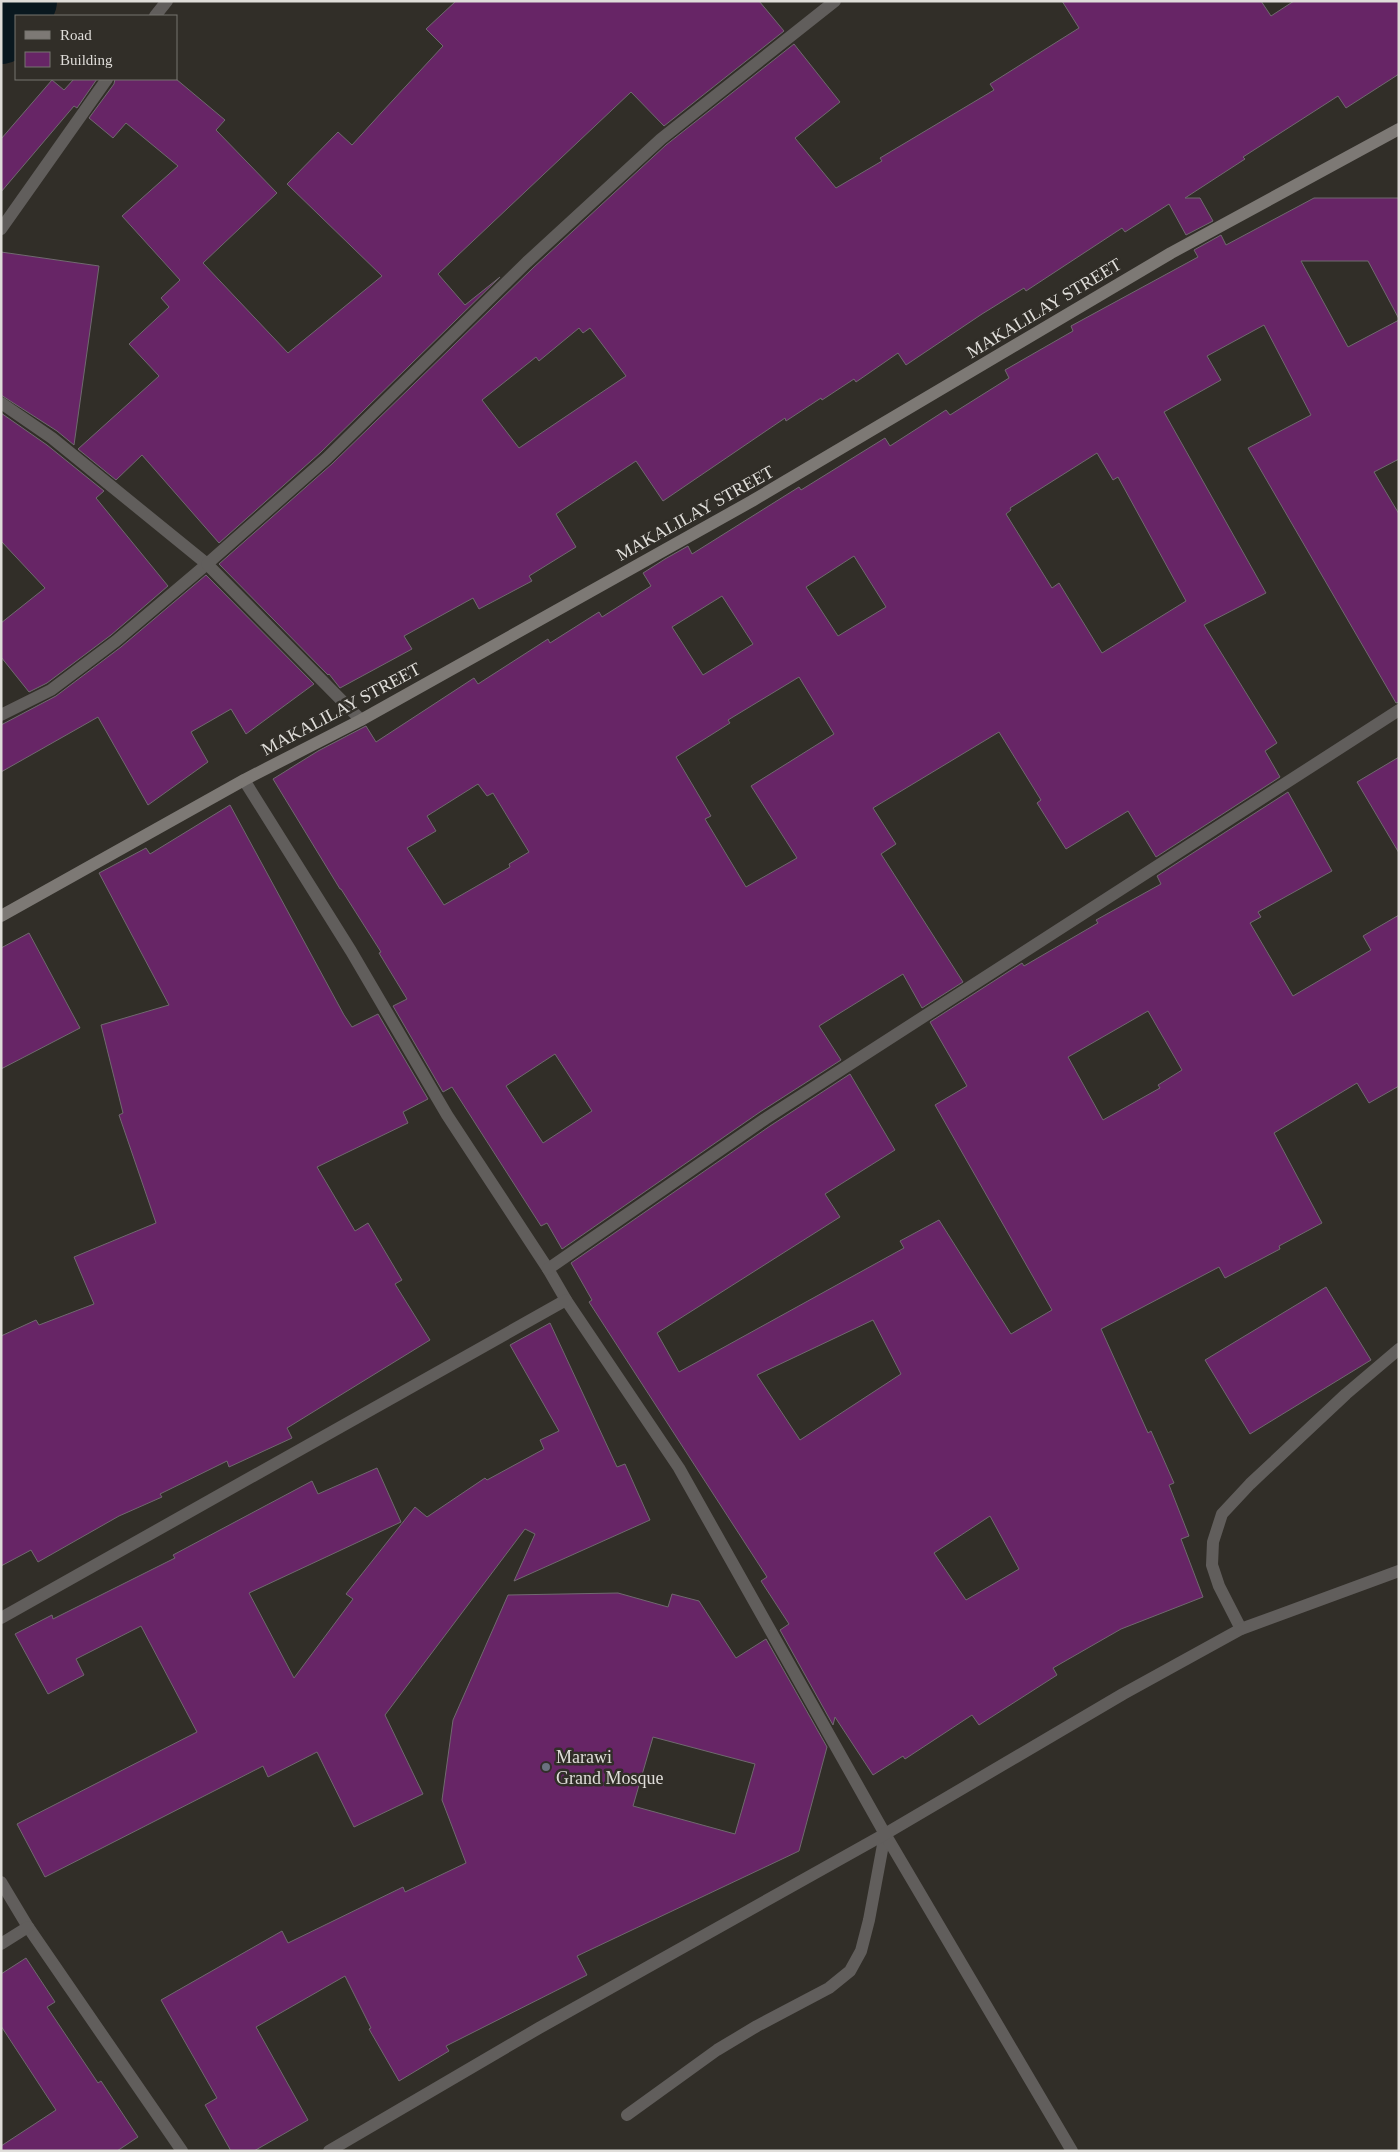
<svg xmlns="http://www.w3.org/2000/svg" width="1400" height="2152" viewBox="0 0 1400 2152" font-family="'Times New Roman',serif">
<rect width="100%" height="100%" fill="#312e28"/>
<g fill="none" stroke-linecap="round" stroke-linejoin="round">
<path stroke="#09181f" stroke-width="68" d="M 1,30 L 23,1"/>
</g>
<g fill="#672566" stroke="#70696f" fill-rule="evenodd">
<path d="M 456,1 L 759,1 L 784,31 L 664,126 L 631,92 L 438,274 L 465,305 L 500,277 L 321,452 L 219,543 L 142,455 L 116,480 L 78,449 L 159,376 L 129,344 L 169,307 L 161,298 L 180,280 L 122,216 L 178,166 L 126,123 L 113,138 L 89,118 L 114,84 L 115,79 L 176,79 L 225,120 L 216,130 L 277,193 L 203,263 L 288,353 L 382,276 L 287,184 L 338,132 L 352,145 L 382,112 L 443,46 L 426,29 Z"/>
<path d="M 1062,1 L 1261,1 L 1271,16 L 1294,1 L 1399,1 L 1399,74 L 1346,108 L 1338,96 L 1243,157 L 1245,159 L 1185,198 L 1200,198 L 1213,221 L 1186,235 L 1169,204 L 1125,232 L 1122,228 L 1026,291 L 1024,288 L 982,314 L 906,365 L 898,353 L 856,382 L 854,379 L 822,400 L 821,398 L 786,421 L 785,418 L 663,501 L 636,461 L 556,514 L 576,547 L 529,576 L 532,581 L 479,609 L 473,598 L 404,636 L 412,649 L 340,688 L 329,674 L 328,675 L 219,564 L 332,464 L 533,268 L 666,145 L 794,44 L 840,102 L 795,138 L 836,188 L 882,161 L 880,158 L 994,90 L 990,84 L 1079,28 ZM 579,328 L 583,333 L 590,328 L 626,376 L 519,448 L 482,400 L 536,357 L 539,361 Z"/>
<path d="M 74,79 L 97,79 L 77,108 L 74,106 L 1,192 L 1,139 L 52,80 L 64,90 Z"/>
<path d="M 1314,198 L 1399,198 L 1399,319 L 1368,261 L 1301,261 L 1348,347 L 1399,320 L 1399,459 L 1374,472 L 1399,514 L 1399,702 L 1396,703 L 1248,448 L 1311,415 L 1264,325 L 1207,356 L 1221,380 L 1164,412 L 1266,593 L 1204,625 L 1277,743 L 1265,751 L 1280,777 L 1156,857 L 1128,811 L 1066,849 L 1037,803 L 1041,800 L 999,732 L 873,808 L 896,844 L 881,854 L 963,982 L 922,1008 L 903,974 L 819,1026 L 841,1060 L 760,1112 L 562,1249 L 547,1223 L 541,1226 L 452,1087 L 443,1092 L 393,1006 L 407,999 L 379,953 L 381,952 L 341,889 L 340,889 L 273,779 L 318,751 L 366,726 L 376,742 L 474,678 L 478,684 L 548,639 L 550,643 L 599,612 L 602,617 L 651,586 L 643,573 L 665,559 L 688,546 L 692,554 L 799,487 L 801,490 L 885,438 L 890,446 L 946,410 L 950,415 L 1009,378 L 1005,370 L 1073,331 L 1071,326 L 1198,257 L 1194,250 L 1221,235 L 1226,245 ZM 1097,453 L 1113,480 L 1118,477 L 1186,601 L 1102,653 L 1059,583 L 1052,588 L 1006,514 L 1011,510 L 1010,508 ZM 854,556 L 886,607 L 838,636 L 806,587 ZM 722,596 L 753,644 L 703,675 L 672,627 ZM 799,677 L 834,734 L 751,786 L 797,858 L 746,887 L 705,819 L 711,816 L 676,757 L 730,723 L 728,720 ZM 478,784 L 487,796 L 493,793 L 529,852 L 509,864 L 510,867 L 444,905 L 407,848 L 436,831 L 427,816 ZM 555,1054 L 592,1111 L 543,1143 L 506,1086 Z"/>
<path d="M 1,252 L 99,266 L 74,445 L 57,431 L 1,395 Z"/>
<path d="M 1,413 L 47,445 L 104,491 L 96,498 L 168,586 L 111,635 L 47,683 L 29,692 L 1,657 L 1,623 L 45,588 L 1,541 Z"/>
<path d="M 206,575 L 314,684 L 246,734 L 231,709 L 191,732 L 208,762 L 148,805 L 98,717 L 1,772 L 1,725 L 56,696 L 121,647 Z"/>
<path d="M 1399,757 L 1399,853 L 1357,782 Z"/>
<path d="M 1288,792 L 1332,871 L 1258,912 L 1261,917 L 1250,923 L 1293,996 L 1371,950 L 1363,936 L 1399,915 L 1399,1086 L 1369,1103 L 1357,1083 L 1274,1133 L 1322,1223 L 1279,1246 L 1280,1249 L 1225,1278 L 1219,1267 L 1101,1329 L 1148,1433 L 1151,1431 L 1174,1483 L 1169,1485 L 1189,1536 L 1181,1539 L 1203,1597 L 1121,1629 L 1053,1668 L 1057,1675 L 979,1725 L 972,1715 L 905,1759 L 903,1756 L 873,1775 L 835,1717 L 833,1725 L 780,1630 L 789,1624 L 761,1581 L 767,1577 L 589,1302 L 592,1300 L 571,1263 L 770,1126 L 850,1074 L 895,1150 L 825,1194 L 840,1217 L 657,1333 L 679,1372 L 904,1248 L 900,1241 L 939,1220 L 1011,1334 L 1052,1310 L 935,1105 L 967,1086 L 930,1022 L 1022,963 L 1024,966 L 1098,923 L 1096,920 L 1161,884 L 1157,876 ZM 1148,1011 L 1182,1070 L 1158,1085 L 1160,1088 L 1103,1120 L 1068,1057 ZM 873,1320 L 901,1374 L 800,1440 L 757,1375 ZM 990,1516 L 1019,1569 L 966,1600 L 934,1553 Z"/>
<path d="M 230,805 L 344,1015 L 352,1027 L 378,1014 L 428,1099 L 403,1112 L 408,1123 L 317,1167 L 355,1231 L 368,1223 L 402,1280 L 395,1284 L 430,1340 L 287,1428 L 292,1438 L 229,1467 L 227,1461 L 160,1494 L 162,1497 L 119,1516 L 38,1562 L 31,1550 L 1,1566 L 1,1336 L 36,1320 L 39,1325 L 94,1304 L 74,1257 L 156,1223 L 119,1115 L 123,1113 L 101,1025 L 169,1005 L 99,873 L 146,848 L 150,854 Z"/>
<path d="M 29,933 L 80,1028 L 1,1069 L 1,948 Z"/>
<path d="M 1326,1287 L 1371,1360 L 1250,1434 L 1205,1360 Z"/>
<path d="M 550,1323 L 617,1467 L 625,1464 L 650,1520 L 514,1581 L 535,1534 L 525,1529 L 385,1715 L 423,1794 L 354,1827 L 317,1752 L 268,1777 L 263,1766 L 45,1877 L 17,1824 L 197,1732 L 141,1626 L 76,1659 L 84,1675 L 48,1694 L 15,1634 L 52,1615 L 53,1619 L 175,1558 L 173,1555 L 312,1481 L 318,1494 L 377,1468 L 401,1522 L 249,1593 L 294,1678 L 353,1599 L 346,1594 L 415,1507 L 427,1517 L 485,1478 L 487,1480 L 544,1449 L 540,1440 L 559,1431 L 510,1345 Z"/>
<path d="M 618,1593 L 668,1607 L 672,1594 L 699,1601 L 736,1658 L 766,1639 L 827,1747 L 799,1851 L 577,1956 L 587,1975 L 446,2046 L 449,2051 L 399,2081 L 369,2029 L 371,2028 L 345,1976 L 256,2027 L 308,2120 L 254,2151 L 231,2151 L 205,2105 L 217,2098 L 161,2000 L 282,1931 L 288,1943 L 403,1887 L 405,1892 L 466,1863 L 442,1800 L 453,1720 L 508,1595 ZM 653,1737 L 755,1764 L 735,1834 L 633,1806 Z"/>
<path d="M 26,1958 L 55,2002 L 47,2007 L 98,2083 L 101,2081 L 138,2137 L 117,2151 L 1,2151 L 1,2146 L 56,2110 L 1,2026 L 1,1974 Z"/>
</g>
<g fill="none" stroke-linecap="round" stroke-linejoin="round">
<g stroke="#615e5c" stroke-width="12">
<path d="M 1241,1629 L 1219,1586 L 1212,1565 L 1213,1542 L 1222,1514 L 1250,1484 L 1346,1394 L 1399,1349"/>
<path d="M 627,2115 L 717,2050 L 757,2026 L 829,1988 L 850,1971 L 861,1951 L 869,1920 L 885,1834"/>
</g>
<g stroke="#615e5c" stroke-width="12">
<path d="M 155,16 L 167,1"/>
<path d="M 1,229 L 107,79"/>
<path d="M 1,403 L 52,438 L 207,564 L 116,641 L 51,690 L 1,715"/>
<path d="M 361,720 L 207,564 L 327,458 L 527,262 L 661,139 L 835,1"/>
<path d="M 244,780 L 351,951 L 447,1115 L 548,1269 L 566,1300 L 679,1468 L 885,1834 L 1072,2151"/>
<path d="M 548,1269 L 765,1119 L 1399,710"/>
<path d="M 1,1618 L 566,1300"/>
<path d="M 1,1882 L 28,1927 L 182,2151"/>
<path d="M 1,1944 L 28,1927"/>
<path d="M 329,2151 L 539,2028 L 885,1834 L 1123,1694 L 1241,1629 L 1399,1571"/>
</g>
<path stroke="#7d7975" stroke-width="12" d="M 1,916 L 244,780 L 361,720 L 752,501 L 1171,253 L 1399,129"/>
</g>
<circle fill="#6b7280" stroke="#312e28" stroke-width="2" cx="546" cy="1767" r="5"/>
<g text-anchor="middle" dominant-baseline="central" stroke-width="5" stroke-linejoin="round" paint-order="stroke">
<g font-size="18" fill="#dfddd9" stroke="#312e28">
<text transform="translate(1044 308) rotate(-31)">MAKALILAY STREET</text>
<text transform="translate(695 513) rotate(-29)">MAKALILAY STREET</text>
<text transform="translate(341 709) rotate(-28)">MAKALILAY STREET</text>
</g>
<g font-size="18" fill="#dfddd9" stroke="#312e28" text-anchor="start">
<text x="556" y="1757">Marawi<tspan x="556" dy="21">Grand Mosque</tspan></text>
</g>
</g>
<rect width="1400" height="2152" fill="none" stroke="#dfddd9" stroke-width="5"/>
<rect x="15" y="15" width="162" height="65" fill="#312e28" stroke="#77746f"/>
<rect x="25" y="31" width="25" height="8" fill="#7d7975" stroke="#77746f"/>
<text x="60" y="40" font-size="15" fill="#dfddd9">Road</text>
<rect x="25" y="52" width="25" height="15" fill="#672566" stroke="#77746f"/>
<text x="60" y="65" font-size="15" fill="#dfddd9">Building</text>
</svg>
